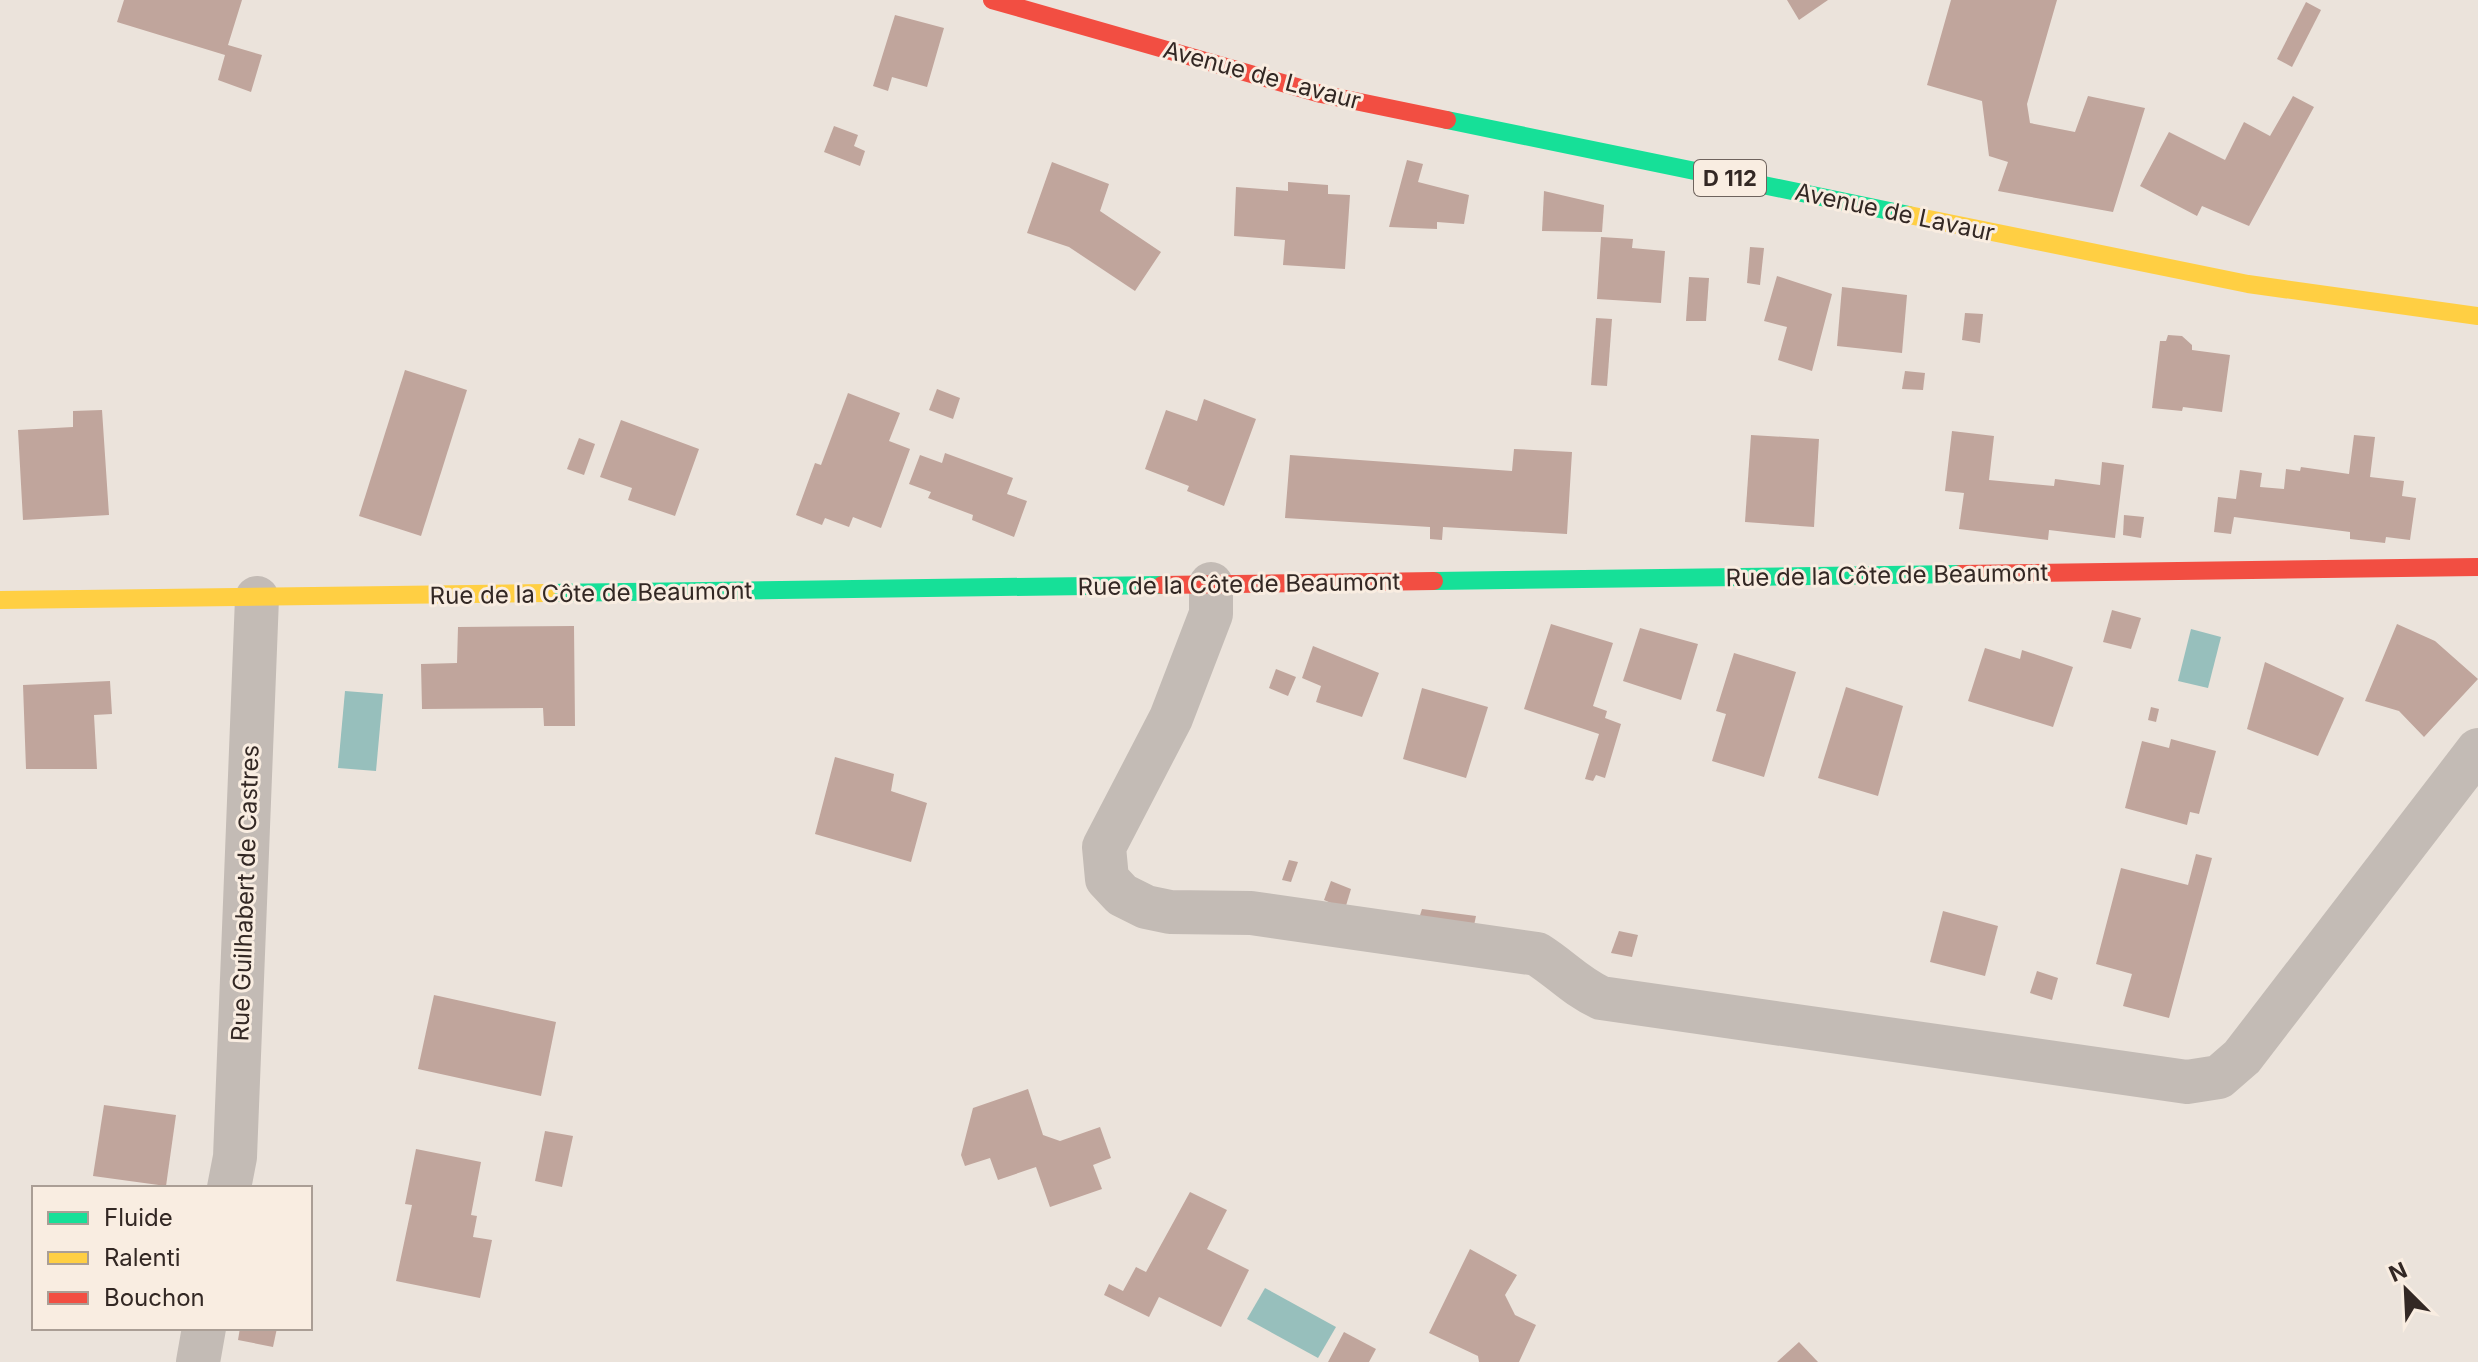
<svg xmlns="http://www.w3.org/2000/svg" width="2478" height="1362" viewBox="0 0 2478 1362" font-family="Inter,sans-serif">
<rect width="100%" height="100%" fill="#ebe3db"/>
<g fill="#97bfbc">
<path d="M 2191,629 L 2221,637 L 2208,688 L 2178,681 Z"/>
<path d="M 345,691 L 383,694 L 376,771 L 338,768 Z"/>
<path d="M 1265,1288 L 1336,1327 L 1318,1358 L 1247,1319 Z"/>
</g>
<g fill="#c0a59c">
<path d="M 124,0 L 242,0 L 228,45 L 262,55 L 251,92 L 218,80 L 225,55 L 117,22 Z"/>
<path d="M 1787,0 L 1828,0 L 1799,20 Z"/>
<path d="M 1951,0 L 2057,0 L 2027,104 L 2030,123 L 2075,132 L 2088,96 L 2145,108 L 2113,212 L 1998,191 L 2008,162 L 1989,156 L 1982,101 L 1927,85 Z"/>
<path d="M 2306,2 L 2321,10 L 2292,67 L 2277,59 Z"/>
<path d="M 895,15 L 944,28 L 927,87 L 892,77 L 888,91 L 873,86 Z"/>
<path d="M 2293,96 L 2314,107 L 2249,226 L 2202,206 L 2197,216 L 2140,186 L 2169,132 L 2225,160 L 2244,122 L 2270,136 Z"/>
<path d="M 834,126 L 858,135 L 854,146 L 865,151 L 860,166 L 824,152 Z"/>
<path d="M 1407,160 L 1423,164 L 1418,182 L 1469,195 L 1464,224 L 1437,222 L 1437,229 L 1389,227 Z"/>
<path d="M 1052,162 L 1109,184 L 1100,211 L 1161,252 L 1135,291 L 1069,247 L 1027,233 Z"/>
<path d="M 1288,182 L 1328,185 L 1328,194 L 1350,195 L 1345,269 L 1283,265 L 1285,240 L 1234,236 L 1236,187 L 1288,191 Z"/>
<path d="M 1544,191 L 1604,205 L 1602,232 L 1542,231 Z"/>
<path d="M 1601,237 L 1633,239 L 1632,248 L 1665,251 L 1661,303 L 1597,299 Z"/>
<path d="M 1750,247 L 1764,248 L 1760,285 L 1747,283 Z"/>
<path d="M 1777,276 L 1832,294 L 1812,371 L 1778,360 L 1787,327 L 1764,321 Z"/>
<path d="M 1689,277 L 1709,278 L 1706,321 L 1686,321 Z"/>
<path d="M 1842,287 L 1907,295 L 1902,353 L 1837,346 Z"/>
<path d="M 1965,313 L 1983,314 L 1980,343 L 1962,340 Z"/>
<path d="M 1596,318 L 1612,319 L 1607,386 L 1591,385 Z"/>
<path d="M 2168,335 L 2182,336 L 2192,345 L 2192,350 L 2230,355 L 2222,412 L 2183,407 L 2182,411 L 2152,408 L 2160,341 L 2166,341 Z"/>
<path d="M 405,370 L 467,390 L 421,536 L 359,516 Z"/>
<path d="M 1905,371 L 1925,373 L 1923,390 L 1902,389 Z"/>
<path d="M 937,389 L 960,398 L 953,419 L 929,410 Z"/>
<path d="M 848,393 L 900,413 L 889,441 L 910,449 L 881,528 L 853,517 L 849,527 L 825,518 L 822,525 L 796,515 L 815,463 L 821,465 Z"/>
<path d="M 1204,399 L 1256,419 L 1224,506 L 1187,491 L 1189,486 L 1145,469 L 1166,410 L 1197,421 Z"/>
<path d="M 102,410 L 109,515 L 23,520 L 18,430 L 73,427 L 73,411 Z"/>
<path d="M 621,420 L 699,449 L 675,516 L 628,500 L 632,488 L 600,477 Z"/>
<path d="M 1952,431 L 1994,436 L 1989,480 L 2054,486 L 2055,479 L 2100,485 L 2102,462 L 2124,465 L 2115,538 L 2049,530 L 2048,540 L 1959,529 L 1964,493 L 1945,491 Z"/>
<path d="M 1751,435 L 1819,439 L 1814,527 L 1745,522 Z"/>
<path d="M 2354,435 L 2375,437 L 2370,477 L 2404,481 L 2402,496 L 2416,498 L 2410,540 L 2386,537 L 2385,543 L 2350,539 L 2350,532 L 2234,517 L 2231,534 L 2214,532 L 2218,497 L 2236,499 L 2240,470 L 2262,473 L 2260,487 L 2284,489 L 2286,469 L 2300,471 L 2301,467 L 2349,474 Z"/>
<path d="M 579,438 L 595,444 L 584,475 L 567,469 Z"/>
<path d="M 1514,449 L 1572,452 L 1567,534 L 1443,527 L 1442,540 L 1430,539 L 1430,527 L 1285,518 L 1290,455 L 1512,471 Z"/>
<path d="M 945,453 L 1013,478 L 1007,494 L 1027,501 L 1014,537 L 972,520 L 973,515 L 928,498 L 931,492 L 909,484 L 920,455 L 942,463 Z"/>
<path d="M 2124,515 L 2144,517 L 2141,538 L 2123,535 Z"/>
<path d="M 2112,610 L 2141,618 L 2131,649 L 2103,642 Z"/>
<path d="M 1551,624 L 1613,643 L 1593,706 L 1607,711 L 1605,718 L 1621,724 L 1605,778 L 1596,775 L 1593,781 L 1585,779 L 1599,734 L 1524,709 Z"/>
<path d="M 2397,624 L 2435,641 L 2478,679 L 2424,737 L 2399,711 L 2365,701 Z"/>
<path d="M 574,626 L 575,726 L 544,726 L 543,708 L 422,709 L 421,664 L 457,663 L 458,627 Z"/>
<path d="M 1640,628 L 1698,644 L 1681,700 L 1623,681 Z"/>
<path d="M 1313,646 L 1379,673 L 1362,717 L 1316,702 L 1321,686 L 1302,678 Z"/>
<path d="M 1985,648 L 2020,659 L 2022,650 L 2073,667 L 2053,727 L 1968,701 Z"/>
<path d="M 1734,653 L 1796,672 L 1764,777 L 1712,761 L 1726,714 L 1716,711 Z"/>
<path d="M 2265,662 L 2344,698 L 2318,756 L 2247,729 Z"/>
<path d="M 1276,669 L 1296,677 L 1288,696 L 1269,688 Z"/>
<path d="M 110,681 L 112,714 L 94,715 L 97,769 L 26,769 L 23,685 Z"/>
<path d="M 1846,687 L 1903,706 L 1878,796 L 1818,778 Z"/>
<path d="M 1422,688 L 1488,707 L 1466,778 L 1403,759 Z"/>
<path d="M 2151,707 L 2159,709 L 2156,722 L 2148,720 Z"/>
<path d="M 2171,739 L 2216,751 L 2199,814 L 2190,812 L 2187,825 L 2125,808 L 2142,741 L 2169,748 Z"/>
<path d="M 835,757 L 894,774 L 891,791 L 927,803 L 911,862 L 815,834 Z"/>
<path d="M 2196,854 L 2212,858 L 2169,1018 L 2123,1006 L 2132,974 L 2096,964 L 2121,868 L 2188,885 Z"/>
<path d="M 1289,860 L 1298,862 L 1291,882 L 1282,880 Z"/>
<path d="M 1331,881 L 1351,889 L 1345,909 L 1324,900 Z"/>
<path d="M 1422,909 L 1476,916 L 1472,935 L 1416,928 Z"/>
<path d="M 1943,911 L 1998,926 L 1985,976 L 1930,962 Z"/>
<path d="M 1619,931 L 1638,935 L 1632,957 L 1611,953 Z"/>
<path d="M 2037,971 L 2058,978 L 2052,1000 L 2030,993 Z"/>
<path d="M 434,995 L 556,1022 L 541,1096 L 418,1069 Z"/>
<path d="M 1028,1089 L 1043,1135 L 1060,1141 L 1100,1127 L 1111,1158 L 1093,1165 L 1102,1189 L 1050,1207 L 1036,1167 L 998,1180 L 990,1158 L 965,1166 L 961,1155 L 973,1108 Z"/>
<path d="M 104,1105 L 176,1115 L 166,1186 L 93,1176 Z"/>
<path d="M 545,1131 L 573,1136 L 562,1187 L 535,1181 Z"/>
<path d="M 416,1149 L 481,1162 L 471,1215 L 477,1216 L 473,1237 L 492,1240 L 480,1298 L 396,1281 L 412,1205 L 405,1204 Z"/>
<path d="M 1190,1192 L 1227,1210 L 1207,1249 L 1249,1270 L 1221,1327 L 1159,1297 L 1149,1317 L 1104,1295 L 1109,1284 L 1123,1291 L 1136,1267 L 1146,1272 Z"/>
<path d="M 1470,1249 L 1517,1275 L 1505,1295 L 1515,1315 L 1536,1325 L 1519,1362 L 1479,1362 L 1478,1356 L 1429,1333 Z"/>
<path d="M 240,1328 L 277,1328 L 273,1347 L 238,1340 Z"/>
<path d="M 1344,1332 L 1376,1349 L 1369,1362 L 1328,1362 Z"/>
<path d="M 1799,1342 L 1818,1362 L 1777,1362 Z"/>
</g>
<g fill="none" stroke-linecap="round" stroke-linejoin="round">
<g stroke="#c3bbb5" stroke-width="44">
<path d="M 1211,584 L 1211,614 L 1171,718 L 1104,847 L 1107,879 L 1122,895 L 1146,907 L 1170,912 L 1251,913 L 1537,954 C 1561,969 1575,986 1601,998 L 2187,1082 L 2219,1077 L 2242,1057 L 2478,750"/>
<path d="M 229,1188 L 235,1157 L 257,598"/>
<path d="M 198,1362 L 204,1328"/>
</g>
<g stroke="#16e098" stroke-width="18">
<path d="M 1447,120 L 1909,215"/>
<path d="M 1434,581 L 1960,574"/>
<path d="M 546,593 L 1162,585"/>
</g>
<g stroke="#ffcf43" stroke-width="18">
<path d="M 1909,215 L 2248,284 L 2478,316"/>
<path d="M 0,600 L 546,593"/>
</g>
<g stroke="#f24e42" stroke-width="18">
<path d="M 992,0 L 1321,94 L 1447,120"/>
<path d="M 1960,574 L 2478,567"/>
<path d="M 1162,585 L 1434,581"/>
</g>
</g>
<g text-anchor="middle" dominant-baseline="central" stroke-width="6" stroke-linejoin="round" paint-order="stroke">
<rect fill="#f9ede1" stroke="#6e635d" stroke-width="2" x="1694" y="160" width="72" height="36" rx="6"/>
<g font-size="22" font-weight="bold" fill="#332824">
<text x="1730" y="178">D 112</text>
</g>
<g font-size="24" fill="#332824" stroke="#f9ede1">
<text transform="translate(1262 75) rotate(15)">Avenue de Lavaur</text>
<text transform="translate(1895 212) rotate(12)">Avenue de Lavaur</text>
<text transform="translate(1887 575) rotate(-1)">Rue de la Côte de Beaumont</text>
<text transform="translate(1239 584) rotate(-1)">Rue de la Côte de Beaumont</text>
<text transform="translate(591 593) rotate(-1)">Rue de la Côte de Beaumont</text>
<text transform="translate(245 893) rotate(-88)">Rue Guilhabert de Castres</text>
</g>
</g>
<rect x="32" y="1186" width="280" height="144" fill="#f9ede1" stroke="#aa9e95" stroke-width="2"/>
<rect x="48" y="1212" width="40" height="12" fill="#16e098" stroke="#aa9e95" stroke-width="2"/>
<text x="104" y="1226" font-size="24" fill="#332824">Fluide</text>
<rect x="48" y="1252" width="40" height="12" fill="#ffcf43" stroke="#aa9e95" stroke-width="2"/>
<text x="104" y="1266" font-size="24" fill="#332824">Ralenti</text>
<rect x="48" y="1292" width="40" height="12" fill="#f24e42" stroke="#aa9e95" stroke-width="2"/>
<text x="104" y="1306" font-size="24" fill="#332824">Bouchon</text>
<g transform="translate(2406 1290) rotate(336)" stroke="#f9ede1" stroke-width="6" paint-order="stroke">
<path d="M0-6L14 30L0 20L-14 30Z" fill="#332824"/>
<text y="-12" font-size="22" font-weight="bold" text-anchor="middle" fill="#332824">N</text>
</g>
</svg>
